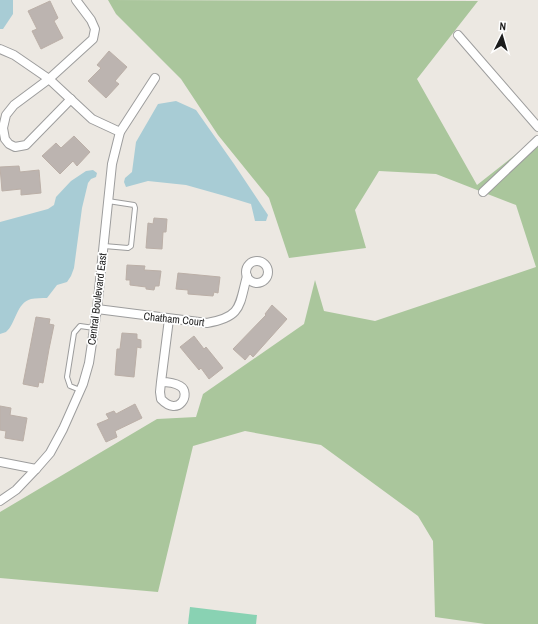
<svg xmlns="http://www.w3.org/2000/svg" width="538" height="624" viewBox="0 0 538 624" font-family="'Archivo Narrow',sans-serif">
<rect width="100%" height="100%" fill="#ece8e2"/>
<path fill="#aac69c" d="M 108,0 L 478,1 L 417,79 L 477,185 L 538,137 L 538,624 L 485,624 L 435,617 L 433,541 L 418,516 L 321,445 L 245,431 L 193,446 L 158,592 L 0,578 L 0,512 L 157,419 L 196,417 L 203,394 L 304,324 L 315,280 L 324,311 L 375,321 L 536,267 L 516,205 L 436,174 L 379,171 L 355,210 L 366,248 L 289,258 L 269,198 L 218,135 L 181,79 L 116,14 Z"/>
<path fill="#89d2b3" d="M 190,607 L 257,615 L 256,624 L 188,624 Z"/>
<g fill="#a8ccd5">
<path d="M 0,0 L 13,0 L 13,14 L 3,29 L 0,29 Z"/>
<path d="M 176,101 L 196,110 L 234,164 L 268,215 L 266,221 L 255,221 L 251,204 L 225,196 L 186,185 L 148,181 L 126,187 L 124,182 L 125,178 L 132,172 L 136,142 L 158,104 Z"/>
<path d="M 93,170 L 97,173 L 96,177 L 91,179 L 88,183 L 82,208 L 74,268 L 71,276 L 67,282 L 57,285 L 47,298 C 42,298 36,298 31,299 C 16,303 16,324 6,332 C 4,333 2,333 0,334 L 0,222 L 48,209 L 54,205 L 56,197 L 71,181 L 86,171 Z"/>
</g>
<g fill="#bcb4b0" stroke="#bbafa7">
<path d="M 50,1 L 58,18 L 54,21 L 63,38 L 41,49 L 32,31 L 37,29 L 28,11 Z"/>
<path d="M 109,51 L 127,67 L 115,81 L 119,84 L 106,98 L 88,81 L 101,68 L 97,65 Z"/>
<path d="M 74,136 L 90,152 L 77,166 L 73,161 L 60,174 L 42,156 L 56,143 L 61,148 Z"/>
<path d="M 19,166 L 20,172 L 39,170 L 41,193 L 21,195 L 21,189 L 2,191 L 0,167 Z"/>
<path d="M 154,218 L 167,219 L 166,232 L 163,232 L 162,249 L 146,248 L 148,223 L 153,224 Z"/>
<path d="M 127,265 L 145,266 L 144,270 L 161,271 L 159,286 L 155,286 L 154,290 L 146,289 L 146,287 L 130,285 L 130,280 L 126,280 Z"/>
<path d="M 178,273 L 220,277 L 218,293 L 214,292 L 213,296 L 188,294 L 188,290 L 176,289 Z"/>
<path d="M 272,305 L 287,319 L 253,357 L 250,354 L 245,360 L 233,349 L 266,315 L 265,314 Z"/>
<path d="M 36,317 L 50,319 L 49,324 L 54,325 L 49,349 L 43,383 L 39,382 L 38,387 L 23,384 Z"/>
<path d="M 122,333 L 137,334 L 137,339 L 141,340 L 141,348 L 137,347 L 134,377 L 115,375 L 117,349 L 120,349 Z"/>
<path d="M 194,336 L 204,349 L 206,347 L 223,368 L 209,379 L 201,368 L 199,370 L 180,347 Z"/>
<path d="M 135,404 L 142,418 L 115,431 L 117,437 L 106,442 L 97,424 L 109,419 L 106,414 L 114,411 L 116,414 Z"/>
<path d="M 0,406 L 11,408 L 10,415 L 27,418 L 23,441 L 5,438 L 6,431 L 0,430 Z"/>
</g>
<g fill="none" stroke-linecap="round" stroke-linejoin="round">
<defs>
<g id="service">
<path d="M 104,246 L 128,248 L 131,246 L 135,208 L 134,205 L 108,201"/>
<path d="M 80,390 L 70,386 L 67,377 L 74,333 L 80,326 L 94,328"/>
</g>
<g id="minor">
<path d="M 458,35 L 538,127"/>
<path d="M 0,49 L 14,55 L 49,79 L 92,119 L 120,132"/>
<path d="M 71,99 L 26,145 L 15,147 L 9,144 L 5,139 L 3,128 L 6,115 L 14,105 L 49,79 L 93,39 L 95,29 L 91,20 L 76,0"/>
<path d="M 483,192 L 538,140"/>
<circle cx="257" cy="272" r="11"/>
<path d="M 97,309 L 207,323 C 242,317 239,306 247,276"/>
<path d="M 161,382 C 167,382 175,383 180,386 C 192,393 179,418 161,399 L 160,392 L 161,382 L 169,319"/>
<path d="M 0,462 L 36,469"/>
<path d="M 0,501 L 16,490 L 36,469 L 50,453 L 63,429 L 83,384 L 89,363 L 97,309 L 112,164 L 120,132 L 155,78"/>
</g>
</defs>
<use href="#service" stroke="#9d9d9d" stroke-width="6"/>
<use href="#minor" stroke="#9d9d9d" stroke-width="10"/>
<use href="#service" stroke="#fff" stroke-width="4"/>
<use href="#minor" stroke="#fff" stroke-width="8"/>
</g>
<g text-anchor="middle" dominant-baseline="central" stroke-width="3.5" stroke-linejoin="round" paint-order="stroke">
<g font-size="11" fill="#1c1c1c" stroke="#fff">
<text transform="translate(97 299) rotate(-83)">Central Boulevard East</text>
<text transform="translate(174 319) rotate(6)">Chatham Court</text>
</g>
</g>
<g transform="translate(502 36) rotate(5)" stroke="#ffffff" stroke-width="3" paint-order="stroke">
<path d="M0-3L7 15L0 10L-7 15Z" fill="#1c1c1c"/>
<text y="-6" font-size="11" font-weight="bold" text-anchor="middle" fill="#1c1c1c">N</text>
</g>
</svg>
